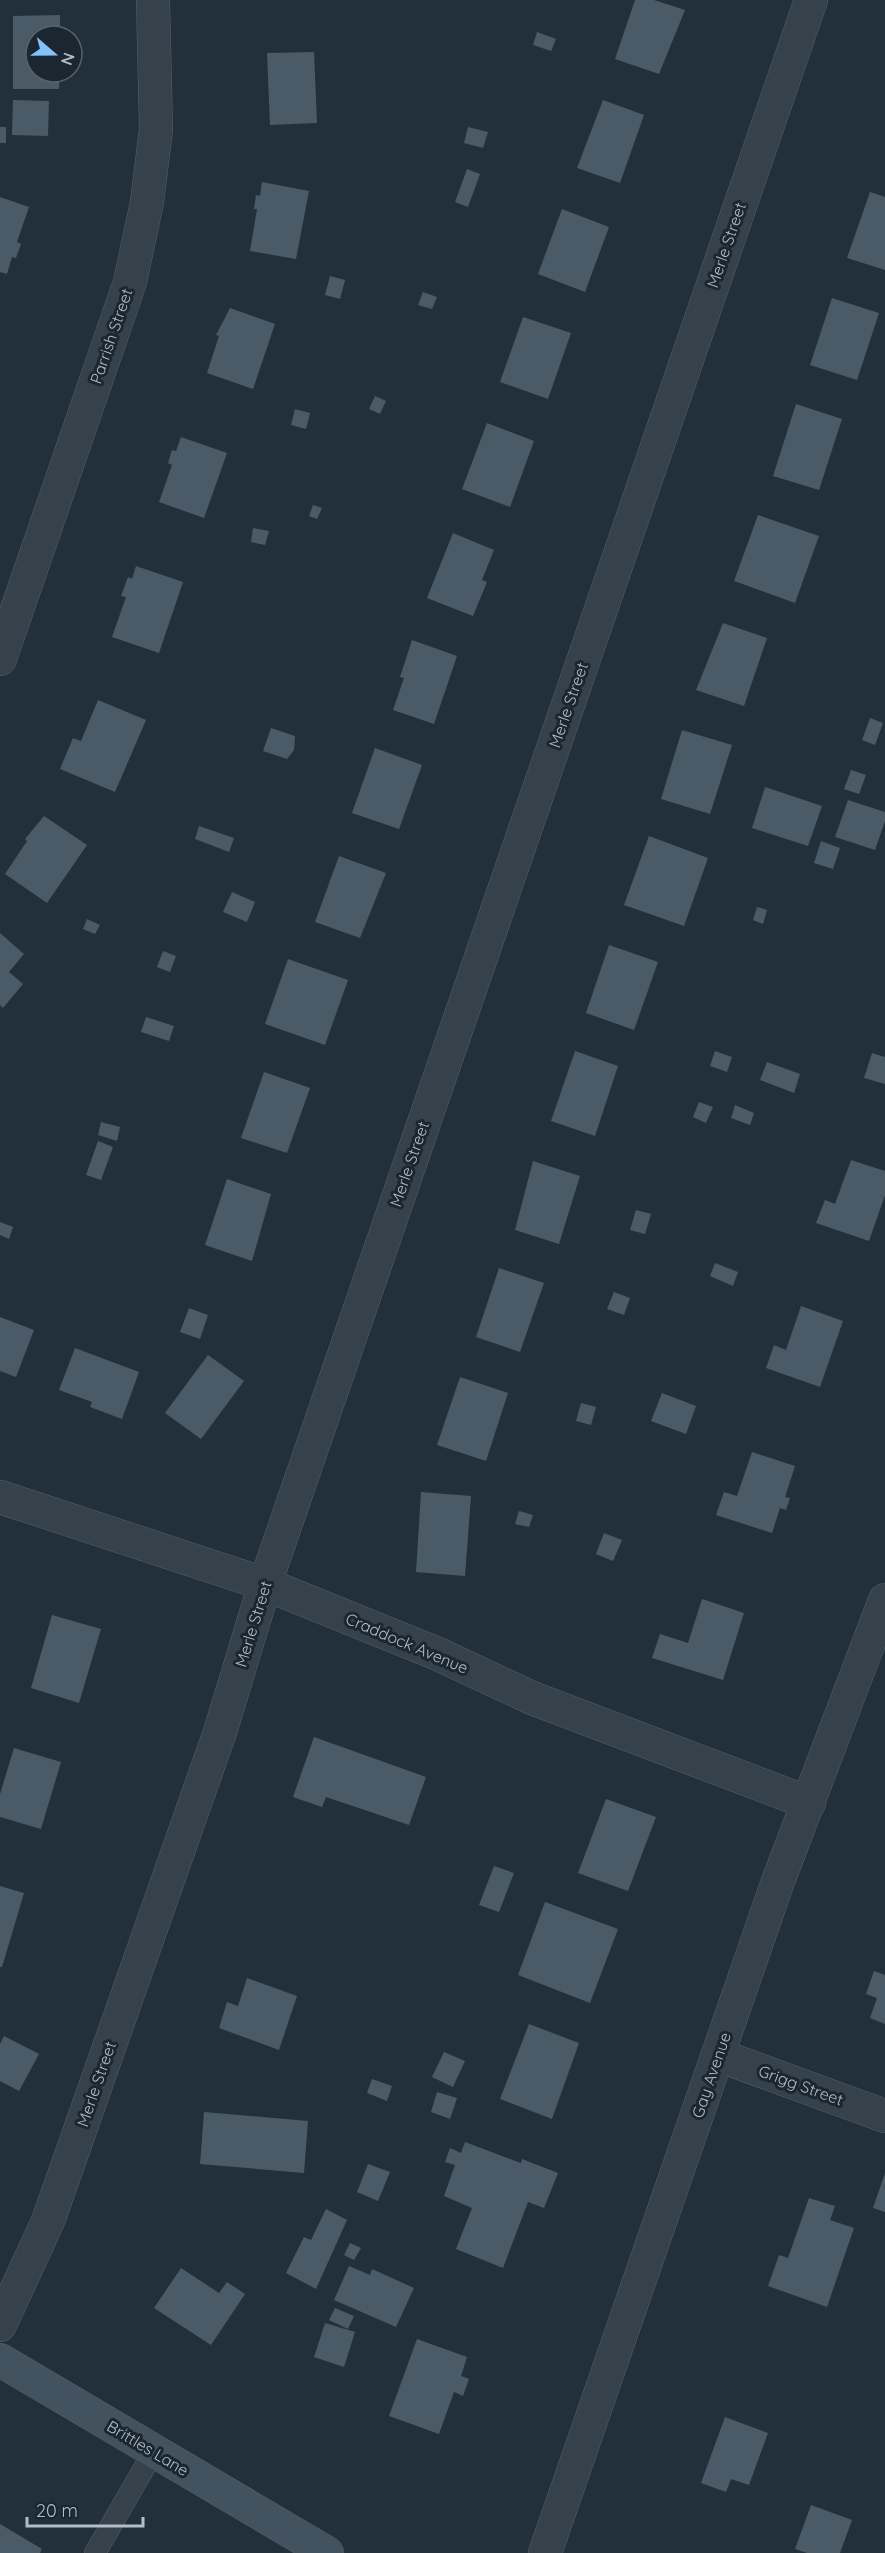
<svg xmlns="http://www.w3.org/2000/svg" width="885" height="2553" viewBox="0 0 885 2553" font-family="Quicksand,sans-serif">
<rect width="100%" height="100%" fill="#22303b"/>
<g fill="#4a5b67">
<path d="M 635,0 L 654,0 L 685,10 L 659,74 L 615,59 Z"/>
<path d="M 60,15 L 60,36 L 36,36 L 36,72 L 60,72 L 59,89 L 13,89 L 13,16 Z"/>
<path d="M 537,32 L 556,39 L 551,51 L 533,45 Z"/>
<path d="M 314,52 L 317,123 L 270,125 L 267,53 Z"/>
<path d="M 13,100 L 49,101 L 48,136 L 12,135 Z"/>
<path d="M 603,100 L 644,115 L 620,183 L 577,168 Z"/>
<rect x="0" y="127" width="6" height="16"/>
<path d="M 468,127 L 488,132 L 483,148 L 464,143 Z"/>
<path d="M 467,169 L 480,174 L 468,207 L 455,202 Z"/>
<path d="M 262,182 L 309,191 L 296,259 L 250,251 L 257,209 L 254,209 L 256,195 L 260,196 Z"/>
<path d="M 870,192 L 885,197 L 885,270 L 847,258 Z"/>
<path d="M 0,197 L 29,207 L 17,242 L 21,244 L 16,258 L 12,257 L 7,274 L 0,272 Z"/>
<path d="M 562,209 L 609,227 L 585,292 L 538,274 Z"/>
<path d="M 330,276 L 345,280 L 340,299 L 325,295 Z"/>
<path d="M 423,292 L 437,297 L 432,309 L 418,305 Z"/>
<path d="M 832,298 L 879,313 L 857,380 L 810,365 Z"/>
<path d="M 230,308 L 275,324 L 253,389 L 207,373 L 219,336 L 216,335 Z"/>
<path d="M 523,317 L 571,333 L 548,399 L 500,382 Z"/>
<path d="M 375,396 L 386,401 L 380,414 L 369,409 Z"/>
<path d="M 796,404 L 842,419 L 819,490 L 773,476 Z"/>
<path d="M 295,409 L 310,413 L 306,429 L 291,425 Z"/>
<path d="M 487,423 L 534,441 L 510,507 L 462,489 Z"/>
<path d="M 181,437 L 227,453 L 204,518 L 159,502 L 172,465 L 168,463 L 172,450 L 176,451 Z"/>
<path d="M 313,505 L 322,508 L 317,519 L 309,516 Z"/>
<path d="M 758,515 L 819,536 L 795,603 L 734,581 Z"/>
<path d="M 253,528 L 269,531 L 265,545 L 251,542 Z"/>
<path d="M 453,533 L 494,550 L 482,580 L 487,582 L 473,616 L 427,598 Z"/>
<path d="M 136,566 L 183,582 L 159,653 L 112,637 L 126,597 L 121,596 L 128,577 L 132,579 Z"/>
<path d="M 723,623 L 767,638 L 744,706 L 696,690 Z"/>
<path d="M 412,640 L 457,656 L 434,724 L 393,710 L 404,678 L 400,677 Z"/>
<path d="M 98,700 L 146,720 L 115,792 L 60,769 L 73,738 L 81,741 Z"/>
<path d="M 870,718 L 883,723 L 875,745 L 862,740 Z"/>
<path d="M 271,728 L 295,736 L 294,750 L 287,759 L 263,751 Z"/>
<path d="M 682,730 L 732,745 L 710,814 L 661,799 Z"/>
<path d="M 375,748 L 422,765 L 399,829 L 352,813 Z"/>
<path d="M 851,770 L 866,775 L 859,794 L 844,789 Z"/>
<path d="M 765,787 L 822,806 L 808,846 L 752,828 Z"/>
<path d="M 848,800 L 885,812 L 885,821 L 875,850 L 835,837 Z"/>
<path d="M 44,816 L 87,845 L 47,903 L 5,874 L 27,841 L 25,839 Z"/>
<path d="M 199,826 L 234,838 L 229,852 L 195,839 Z"/>
<path d="M 649,836 L 708,858 L 684,926 L 624,905 Z"/>
<path d="M 821,841 L 840,848 L 833,869 L 814,863 Z"/>
<path d="M 339,856 L 386,873 L 360,938 L 315,922 Z"/>
<path d="M 232,892 L 255,902 L 247,922 L 223,912 Z"/>
<path d="M 757,907 L 767,910 L 763,924 L 753,920 Z"/>
<path d="M 87,919 L 100,925 L 95,934 L 83,929 Z"/>
<path d="M 0,933 L 24,954 L 9,972 L 23,984 L 3,1008 L 0,1005 Z"/>
<path d="M 609,945 L 658,962 L 634,1030 L 586,1013 Z"/>
<path d="M 163,951 L 176,956 L 170,972 L 157,967 Z"/>
<path d="M 288,959 L 348,980 L 325,1045 L 265,1024 Z"/>
<path d="M 146,1017 L 174,1026 L 169,1041 L 141,1032 Z"/>
<path d="M 575,1051 L 618,1066 L 595,1136 L 551,1121 Z"/>
<path d="M 715,1051 L 732,1057 L 727,1072 L 710,1066 Z"/>
<path d="M 872,1053 L 885,1057 L 885,1084 L 864,1078 Z"/>
<path d="M 767,1062 L 800,1074 L 794,1093 L 760,1080 Z"/>
<path d="M 264,1072 L 310,1088 L 287,1153 L 241,1138 Z"/>
<path d="M 699,1102 L 713,1107 L 706,1123 L 693,1117 Z"/>
<path d="M 735,1105 L 754,1113 L 750,1125 L 731,1118 Z"/>
<path d="M 101,1122 L 120,1127 L 117,1141 L 98,1135 Z"/>
<path d="M 98,1141 L 113,1147 L 101,1180 L 86,1175 Z"/>
<path d="M 851,1160 L 885,1171 L 885,1195 L 869,1241 L 816,1223 L 825,1200 L 835,1204 Z"/>
<path d="M 533,1161 L 580,1176 L 559,1244 L 515,1230 Z"/>
<path d="M 227,1179 L 271,1194 L 252,1261 L 205,1245 Z"/>
<path d="M 636,1210 L 651,1214 L 645,1234 L 630,1230 Z"/>
<path d="M 0,1222 L 13,1227 L 9,1239 L 0,1235 Z"/>
<path d="M 715,1263 L 738,1272 L 733,1286 L 710,1276 Z"/>
<path d="M 499,1268 L 544,1283 L 520,1352 L 476,1337 Z"/>
<path d="M 614,1292 L 630,1298 L 624,1315 L 607,1309 Z"/>
<path d="M 801,1306 L 843,1321 L 820,1387 L 766,1368 L 774,1345 L 786,1350 Z"/>
<path d="M 189,1308 L 208,1315 L 200,1339 L 180,1332 Z"/>
<path d="M 0,1317 L 34,1330 L 16,1377 L 0,1371 Z"/>
<path d="M 75,1348 L 139,1372 L 122,1419 L 90,1407 L 92,1402 L 59,1390 Z"/>
<path d="M 208,1355 L 244,1381 L 201,1439 L 165,1413 Z"/>
<path d="M 460,1377 L 508,1393 L 486,1461 L 437,1445 Z"/>
<path d="M 662,1393 L 696,1406 L 686,1434 L 651,1421 Z"/>
<path d="M 581,1403 L 596,1407 L 591,1425 L 576,1421 Z"/>
<path d="M 752,1452 L 795,1466 L 785,1497 L 790,1498 L 786,1510 L 780,1508 L 772,1533 L 716,1515 L 724,1492 L 737,1496 Z"/>
<path d="M 421,1492 L 471,1496 L 465,1576 L 416,1572 Z"/>
<path d="M 519,1511 L 533,1515 L 529,1527 L 515,1524 Z"/>
<path d="M 604,1533 L 622,1540 L 613,1561 L 596,1554 Z"/>
<path d="M 702,1599 L 744,1613 L 723,1680 L 652,1658 L 660,1634 L 688,1643 Z"/>
<path d="M 52,1615 L 101,1629 L 79,1703 L 31,1688 Z"/>
<path d="M 314,1737 L 426,1777 L 409,1825 L 326,1797 L 322,1807 L 293,1797 Z"/>
<path d="M 14,1748 L 61,1762 L 41,1829 L 0,1817 L 0,1794 Z"/>
<path d="M 606,1799 L 656,1817 L 628,1891 L 578,1873 Z"/>
<path d="M 494,1866 L 514,1873 L 499,1912 L 479,1905 Z"/>
<path d="M 0,1886 L 24,1893 L 2,1967 L 0,1967 Z"/>
<path d="M 545,1902 L 618,1929 L 590,2003 L 518,1975 Z"/>
<path d="M 874,1971 L 885,1975 L 885,2024 L 870,2018 L 877,1998 L 866,1994 Z"/>
<path d="M 247,1978 L 297,1996 L 279,2050 L 219,2028 L 227,2002 L 238,2006 Z"/>
<path d="M 529,2024 L 579,2043 L 552,2119 L 500,2099 Z"/>
<path d="M 4,2036 L 39,2054 L 19,2091 L 0,2081 L 0,2044 Z"/>
<path d="M 444,2052 L 465,2061 L 453,2087 L 432,2077 Z"/>
<path d="M 372,2079 L 392,2086 L 387,2101 L 367,2093 Z"/>
<path d="M 437,2092 L 457,2098 L 450,2119 L 431,2112 Z"/>
<path d="M 204,2112 L 308,2121 L 304,2173 L 200,2164 Z"/>
<path d="M 465,2142 L 521,2163 L 522,2159 L 558,2173 L 544,2208 L 528,2202 L 503,2268 L 456,2249 L 472,2208 L 444,2196 L 455,2165 L 445,2162 L 450,2148 L 461,2153 Z"/>
<path d="M 368,2164 L 390,2172 L 378,2201 L 357,2192 Z"/>
<path d="M 885,2173 L 885,2212 L 873,2208 Z"/>
<path d="M 809,2198 L 835,2206 L 830,2220 L 854,2228 L 827,2307 L 768,2286 L 779,2255 L 788,2258 Z"/>
<path d="M 326,2209 L 347,2220 L 316,2289 L 286,2273 L 304,2237 L 311,2240 Z"/>
<path d="M 350,2243 L 361,2248 L 354,2260 L 344,2255 Z"/>
<path d="M 349,2266 L 370,2275 L 372,2269 L 414,2288 L 396,2327 L 334,2300 Z"/>
<path d="M 181,2268 L 219,2293 L 227,2282 L 245,2294 L 211,2345 L 154,2308 Z"/>
<path d="M 335,2308 L 354,2316 L 348,2329 L 329,2320 Z"/>
<path d="M 325,2323 L 355,2332 L 344,2367 L 314,2357 Z"/>
<path d="M 417,2339 L 467,2357 L 461,2376 L 469,2379 L 463,2396 L 454,2392 L 439,2434 L 389,2416 Z"/>
<path d="M 725,2417 L 768,2433 L 749,2485 L 731,2479 L 726,2492 L 701,2483 Z"/>
<path d="M 811,2505 L 852,2520 L 840,2553 L 807,2553 L 795,2549 Z"/>
<path d="M 0,2524 L 42,2549 L 40,2553 L 0,2553 Z"/>
</g>
<g fill="none" stroke-linecap="round" stroke-linejoin="round">
<defs>
<path id="service" d="M 95,2553 L 154,2451"/>
<g id="minor">
<path d="M 0,659 L 130,282 L 147,202 L 156,129 L 153,0"/>
<path d="M 0,1497 L 265,1584 L 438,1654 L 532,1698 L 809,1803"/>
<path d="M 718,2055 L 885,2116"/>
<path d="M 0,2325 L 48,2221 L 220,1732 L 265,1584 L 811,0"/>
</g>
<path id="tertiary" d="M 545,2553 L 777,1884 L 885,1600"/>
<path id="secondary" d="M 0,2360 L 327,2553"/>
</defs>
<use href="#service" stroke="#546069" stroke-width="22"/>
<use href="#minor" stroke="#546069" stroke-width="34"/>
<use href="#tertiary" stroke="#546069" stroke-width="34"/>
<use href="#secondary" stroke="#546069" stroke-width="34"/>
<use href="#service" stroke="#35424c" stroke-width="21"/>
<use href="#minor" stroke="#35424c" stroke-width="33"/>
<use href="#tertiary" stroke="#35424c" stroke-width="33"/>
<use href="#secondary" stroke="#43525f" stroke-width="33"/>
</g>
<g text-anchor="middle" dominant-baseline="central" stroke-width="6" stroke-linejoin="round" paint-order="stroke">
<g font-size="16" fill="#b1bdc7" stroke="#1b2730">
<text transform="translate(726 245) rotate(-71)">Merle Street</text>
<text transform="translate(111 336) rotate(-71)">Parrish Street</text>
<text transform="translate(568 705) rotate(-71)">Merle Street</text>
<text transform="translate(409 1164) rotate(-71)">Merle Street</text>
<text transform="translate(253 1624) rotate(-73)">Merle Street</text>
<text transform="translate(407 1643) rotate(23)">Craddock Avenue</text>
<text transform="translate(711 2075) rotate(-71)">Gay Avenue</text>
<text transform="translate(96 2084) rotate(-71)">Merle Street</text>
<text transform="translate(801 2085) rotate(20)">Grigg Street</text>
<text transform="translate(148 2448) rotate(31)">Brittles Lane</text>
</g>
</g>
<g transform="translate(54 54) rotate(110)"><circle r="28" fill="#1b2730" stroke="#57636c" stroke-width="1.5"/>
<path d="M0-4.5L10 22L0 15L-10 22Z" fill="#83c2fa"/>
<text y="-9" font-size="16" font-weight="bold" text-anchor="middle" fill="#b1bdc7">N</text>
</g>
<path d="M27 2517v9h116v-9" fill="none" stroke="#b1bdc7" stroke-width="3"/>
<text x="36" y="2517" font-size="18" fill="#b1bdc7" stroke="#1b2730" stroke-width="4.5" paint-order="stroke">20 m</text>
</svg>
